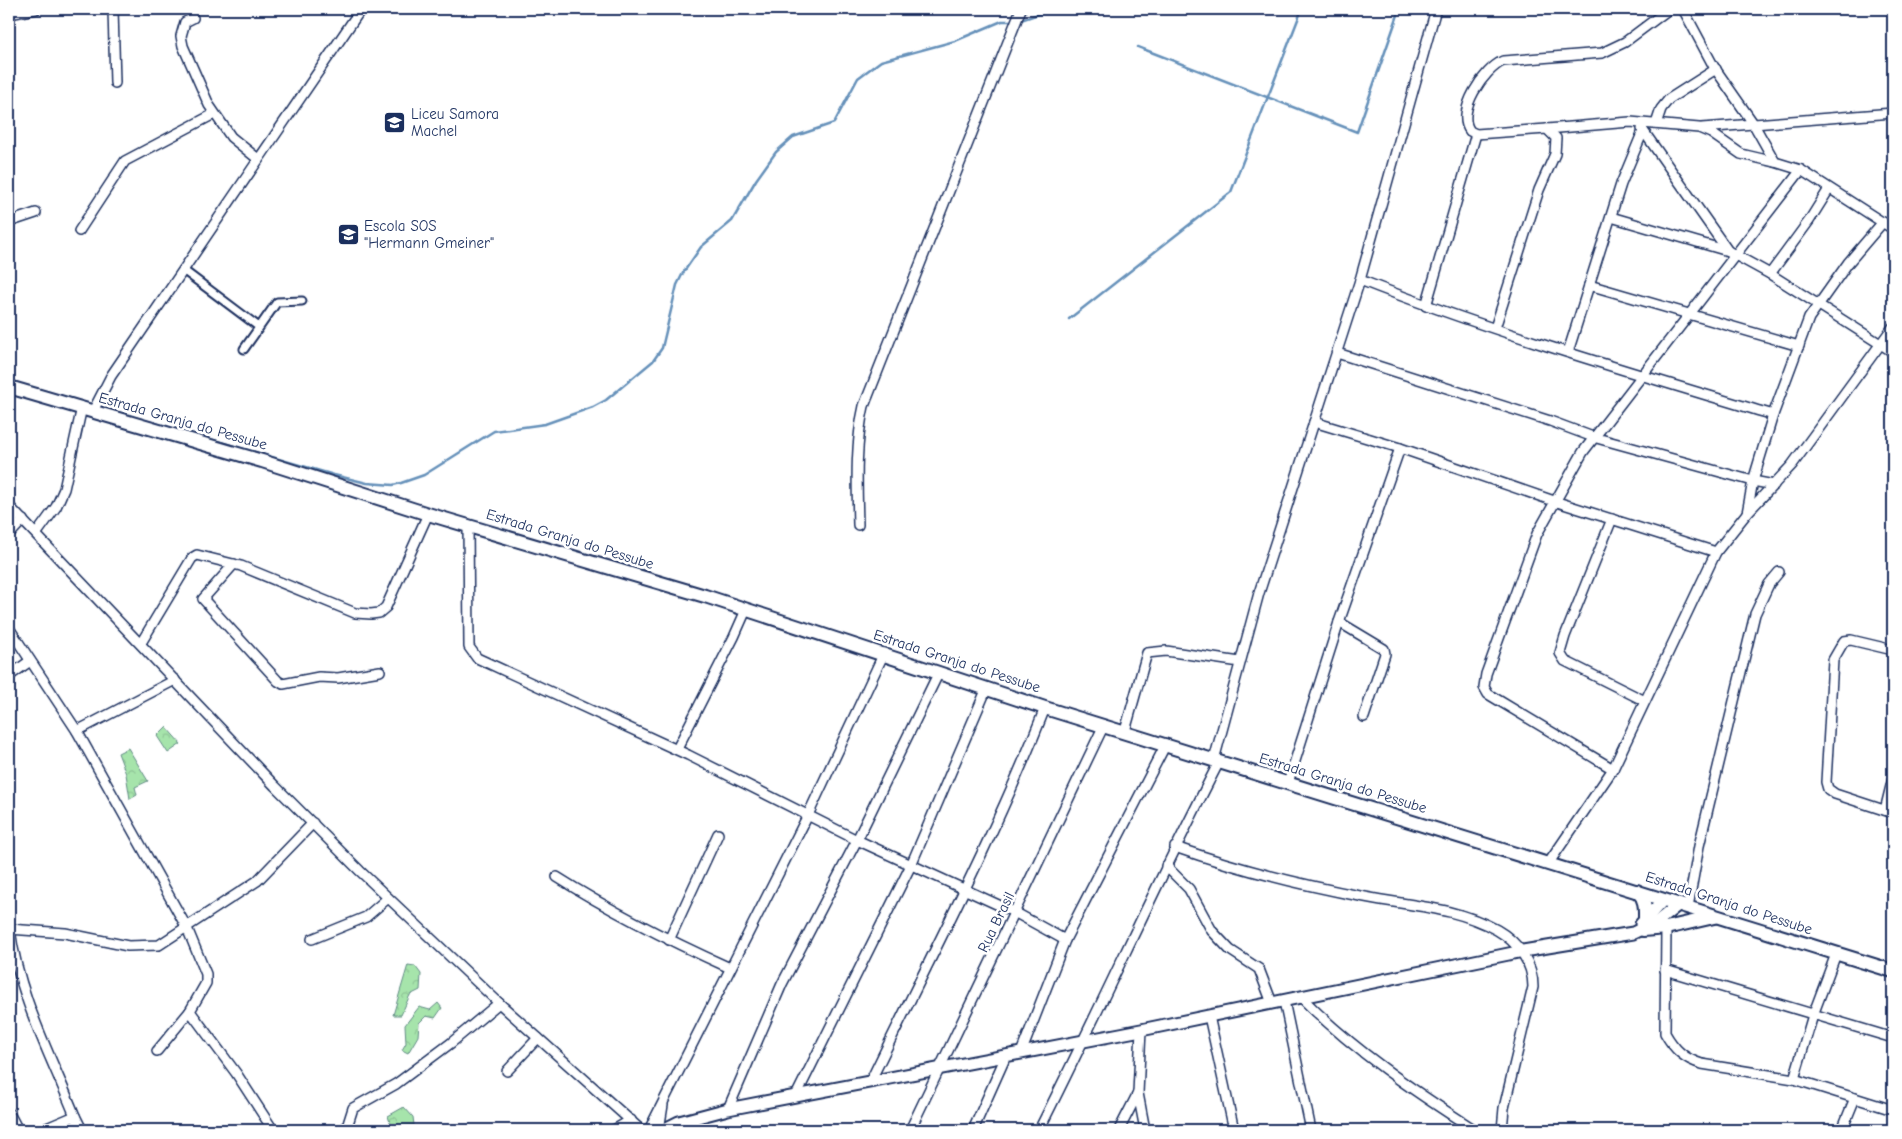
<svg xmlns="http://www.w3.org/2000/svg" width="1902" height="1139" viewBox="0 0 1902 1139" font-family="'Comic Neue',sans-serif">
<defs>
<pattern id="forest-crowns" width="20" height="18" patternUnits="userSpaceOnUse" patternTransform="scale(1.25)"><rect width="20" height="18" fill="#a6e4ab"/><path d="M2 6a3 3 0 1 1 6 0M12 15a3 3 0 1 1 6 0" fill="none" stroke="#8ec496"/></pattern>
</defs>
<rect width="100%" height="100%" fill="#fff"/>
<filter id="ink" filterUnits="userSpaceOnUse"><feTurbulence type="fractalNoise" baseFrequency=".02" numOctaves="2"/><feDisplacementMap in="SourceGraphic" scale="10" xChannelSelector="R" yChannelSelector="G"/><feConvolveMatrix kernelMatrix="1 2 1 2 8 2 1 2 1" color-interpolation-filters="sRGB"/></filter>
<g filter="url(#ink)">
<g fill="url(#forest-crowns)" stroke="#608a84">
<path d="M 166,727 L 181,744 L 168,753 L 157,736 Z"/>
<path d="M 128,748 L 148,781 L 135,787 L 137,795 L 130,799 L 126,774 L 118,753 Z"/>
<path d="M 408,965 L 415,966 L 421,974 L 420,990 L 410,995 L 401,1015 L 393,1015 Z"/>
<path d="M 438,1003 L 442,1008 L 435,1018 L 426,1016 L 419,1023 L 418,1036 L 408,1053 L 402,1050 L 406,1043 L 405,1025 L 419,1007 L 430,1010 Z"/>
<path d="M 404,1107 L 413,1117 L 414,1125 L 392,1129 L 388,1116 Z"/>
</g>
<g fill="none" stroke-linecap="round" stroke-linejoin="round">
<g stroke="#6691ba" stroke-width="2.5">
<path d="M 1018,21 L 1053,9"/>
<path d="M 1138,47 L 1357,132 L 1400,9"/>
<path d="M 1069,319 L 1231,192 L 1302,9"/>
<path d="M 110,410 L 334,475 L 367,483 L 393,485 L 401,483 L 424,475 L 494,431 L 545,424 L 593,407 L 606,400 L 653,361 L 662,348 L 677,285 L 683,273 L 701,247 L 732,221 L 756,180 L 776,152 L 793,137 L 834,123 L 858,78 L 881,61 L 955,41 L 1002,21 L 1013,21"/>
</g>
<defs>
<g id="pedestrian">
<path d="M 183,270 L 259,327"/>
<path d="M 244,349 L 277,302 L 302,301"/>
</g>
<g id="minor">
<path d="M 113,9 L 115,83"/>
<path d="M 1683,9 L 1714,67 L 1753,123 L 1775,162 L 1801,170 L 1893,229"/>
<path d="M 9,14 L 36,9"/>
<path d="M 193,18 L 185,22 L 181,36 L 183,46 L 209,105 L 231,137 L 258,159"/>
<path d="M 1656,124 L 1661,109 L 1669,99 L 1716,69"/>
<path d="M 1702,128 L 1893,113"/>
<path d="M 1547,129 L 1630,122 L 1699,128 L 1711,133 L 1741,154 L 1775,162"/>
<path d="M 1642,129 L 1728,251"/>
<path d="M 1611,217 L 1728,251 L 1770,274 L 1893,352"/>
<path d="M 9,222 L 36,213"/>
<path d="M 79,231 L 125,161 L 214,114"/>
<path d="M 1770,274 L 1809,221 L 1829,189"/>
<path d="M 1360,280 C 1495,333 1634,373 1773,415"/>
<path d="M 1589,285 L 1799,346"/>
<path d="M 1426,306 L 1476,134"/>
<path d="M 1495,328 L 1539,190 L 1555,154 L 1556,138 L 1547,129 L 1476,134 L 1470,131 C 1455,112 1484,69 1503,61 L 1602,53 L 1625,42 L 1669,9"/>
<path d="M 1568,352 L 1621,184 L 1643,131"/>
<path d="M 1337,353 L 1550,421 L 1593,437 L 1753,481 L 1774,485"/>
<path d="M 93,411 L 111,376 L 361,9"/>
<path d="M 1400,448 L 1554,501 L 1716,552"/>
<path d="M 9,506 L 275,786 L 360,871 L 499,1003 L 641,1130"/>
<path d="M 1747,513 L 1753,481 L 1773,415 L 1809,318 L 1848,263 L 1883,222"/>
<path d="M 1612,519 L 1565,636 L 1560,653 L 1565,661 L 1645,701"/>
<path d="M 468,525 L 469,647 L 477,658 L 688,755 L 857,840 L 1016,913 L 1065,940"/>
<path d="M 858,525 C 857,485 855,445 864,406 L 1021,9"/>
<path d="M 37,533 L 56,507 L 64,489 L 82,407"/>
<path d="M 9,535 L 23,520"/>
<path d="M 234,564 L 203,599 L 278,681 L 283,684 L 319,677 L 338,678 L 380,671"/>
<path d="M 1339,622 L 1384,649 L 1385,654 L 1364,717"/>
<path d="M 9,628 L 77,731 L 187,928 L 206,974 L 206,983 L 190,1011 L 236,1073 L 273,1130"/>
<path d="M 141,643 L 192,558 L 197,555 L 241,566 L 355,613 L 371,614 L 379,613 L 386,607 L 428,514"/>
<path d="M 1893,650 L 1851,640 L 1844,641 L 1833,660 L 1826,782 L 1828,789 L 1835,794 L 1893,813"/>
<path d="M 9,676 L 30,661"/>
<path d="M 77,731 L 175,680"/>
<path d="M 1125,731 L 1147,653 L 1166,651 L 1240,662"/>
<path d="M 677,749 L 734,637 L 746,610"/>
<path d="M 1214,760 L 1259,593 L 1360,280 L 1436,9"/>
<path d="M 1613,769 L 1488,694 L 1484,687 L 1486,674 L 1537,534 L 1583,452 L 1801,170"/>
<path d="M 1288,783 L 1339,622 L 1400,448 L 1314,422"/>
<path d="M 1885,810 L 1893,778"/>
<path d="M 1175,847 C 1240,870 1297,884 1365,897 C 1410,906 1456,907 1497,930 C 1518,942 1533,963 1533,987 L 1504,1108 L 1502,1130"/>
<path d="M 1548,864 L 1613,769 L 1716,552 L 1747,513 L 1792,465 L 1893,327"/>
<path d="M 1166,866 L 1189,889 L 1212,931 L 1230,950 L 1259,969 L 1272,1003"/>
<path d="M 557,877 C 612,912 670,941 730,968"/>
<path d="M 1688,907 L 1699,846 L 1755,614 L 1769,584 L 1779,572"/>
<path d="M 1666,928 L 1665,1033 C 1674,1049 1684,1059 1702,1064 L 1794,1079 L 1893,1110"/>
<path d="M 9,929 L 65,933 L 128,946 L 159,945 L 257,881 L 313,823"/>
<path d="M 10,929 C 18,995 50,1054 75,1116"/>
<path d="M 312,939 L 366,917 L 388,898"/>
<path d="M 669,940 L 718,834"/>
<path d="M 1665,970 L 1893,1038"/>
<path d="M 1302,998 C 1353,1050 1414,1091 1475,1130"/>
<path d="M 1284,1001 L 1311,1130"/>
<path d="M 1209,1016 L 1234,1130"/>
<path d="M 1141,1030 L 1138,1093 L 1145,1130"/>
<path d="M 157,1051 L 190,1011"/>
<path d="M 1021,1053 L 1065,940 L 1166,744"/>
<path d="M 507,1071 L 538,1038"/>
<path d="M 1794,1079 L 1813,1015 L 1836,954"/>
<path d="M 870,1082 C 930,958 995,836 1045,708"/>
<path d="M 796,1096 L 911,865 L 987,688"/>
<path d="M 728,1109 L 782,984 L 857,840 L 939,672"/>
<path d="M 9,1113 L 18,1130"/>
<path d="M 42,1130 L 75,1116 L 82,1130"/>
<path d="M 346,1130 L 353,1108 L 396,1084 L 451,1043 L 499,1003"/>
<path d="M 614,1130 L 631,1120"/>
<path d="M 649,1130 L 808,815 L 884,653"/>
<path d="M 659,1130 L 663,1105"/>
<path d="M 910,1130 L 1104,725"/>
<path d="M 973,1130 L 1006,1056"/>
<path d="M 1039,1130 C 1101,1008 1156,883 1219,762"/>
<path d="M 1119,1130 L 1138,1093"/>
<path d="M 1842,1130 L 1855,1098"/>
</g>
<g id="tertiary">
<path d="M 1641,924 L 1663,900"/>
<path d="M 663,1130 L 679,1122 L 728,1109 L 1141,1030 L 1523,951 L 1633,933 L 1658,921 L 1678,905"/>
<path d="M 684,1130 L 694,1119"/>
</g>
<g id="secondary">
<path d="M 9,387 L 262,461 L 428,514 L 705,596 L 1045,708 L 1893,971"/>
<path d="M 1637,891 C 1646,899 1645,909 1645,920"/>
<path d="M 1643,930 L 1666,928 L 1714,917"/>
</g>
</defs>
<use href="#pedestrian" stroke="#1b2f5e" stroke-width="11"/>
<use href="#minor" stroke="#1b2f5e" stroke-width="12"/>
<use href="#tertiary" stroke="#1b2f5e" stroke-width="15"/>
<use href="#secondary" stroke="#1b2f5e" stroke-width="16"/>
<use href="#pedestrian" stroke="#fff" stroke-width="7"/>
<use href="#minor" stroke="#fff" stroke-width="9"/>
<use href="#tertiary" stroke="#fff" stroke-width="11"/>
<use href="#secondary" stroke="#fff" stroke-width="12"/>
</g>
</g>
<defs>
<symbol id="school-square" viewBox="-11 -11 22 22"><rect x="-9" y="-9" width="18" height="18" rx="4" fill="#1b2f5e" stroke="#fff"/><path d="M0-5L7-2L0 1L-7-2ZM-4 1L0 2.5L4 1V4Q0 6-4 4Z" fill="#fff"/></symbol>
</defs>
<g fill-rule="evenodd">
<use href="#school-square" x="382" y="110" width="25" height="25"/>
<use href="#school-square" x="336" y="222" width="25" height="25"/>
</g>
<g text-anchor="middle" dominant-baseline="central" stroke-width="5" stroke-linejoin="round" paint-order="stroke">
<g font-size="15" fill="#1b2f5e" stroke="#fff" text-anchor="start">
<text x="411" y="114">Liceu Samora<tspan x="411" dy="17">Machel</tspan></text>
<text x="364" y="226">Escola SOS<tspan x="364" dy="17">"Hermann Gmeiner"</tspan></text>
</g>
<g font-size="15" fill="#1b2f5e" stroke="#fff">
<text transform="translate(183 421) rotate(16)">Estrada Granja do Pessube</text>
<text transform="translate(570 539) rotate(17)">Estrada Granja do Pessube</text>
<text transform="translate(957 661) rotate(18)">Estrada Granja do Pessube</text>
<text transform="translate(1343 783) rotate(17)">Estrada Granja do Pessube</text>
<text transform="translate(1729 903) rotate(18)">Estrada Granja do Pessube</text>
<text transform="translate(996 922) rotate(-64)">Rua Brasil</text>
</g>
</g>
<rect width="1902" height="1139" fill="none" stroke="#fff" stroke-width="30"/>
<rect x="15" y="15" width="1872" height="1109" fill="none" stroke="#1b2f5e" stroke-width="2" filter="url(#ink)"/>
</svg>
